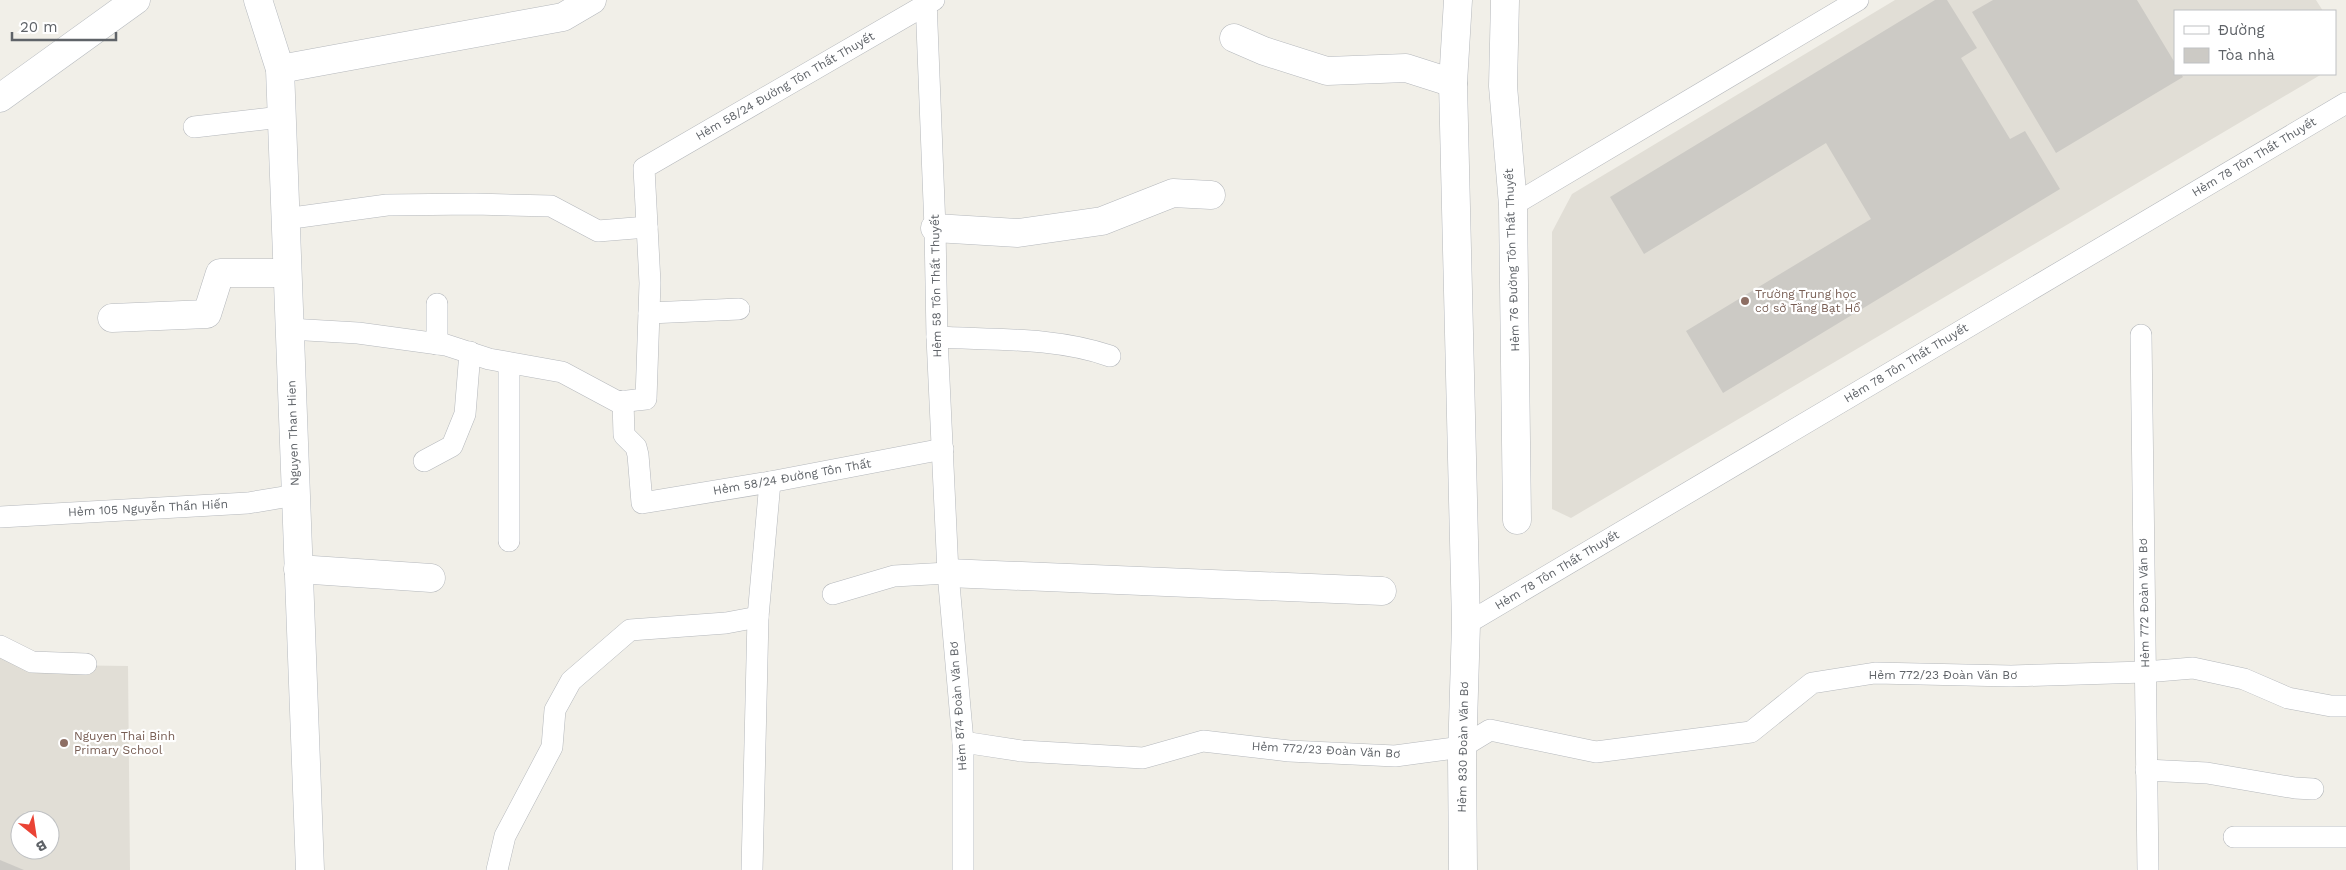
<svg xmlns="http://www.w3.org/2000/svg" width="2346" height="870" viewBox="0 0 2346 870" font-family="'Work Sans',sans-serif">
<rect width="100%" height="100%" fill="#f1efe8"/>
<g fill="#e1ded6" fill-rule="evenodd">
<path d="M 1895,0 L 2316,0 L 2323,11 L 2175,11 L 2175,74 L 2322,74 L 1571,518 L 1552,509 L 1552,232 L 1572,194 Z"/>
<path d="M 0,645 L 54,665 L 128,666 L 130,870 L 0,870 ZM 20,820 L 50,820 L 50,850 L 20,850 Z"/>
</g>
<g fill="#cccac5">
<path d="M 1935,0 L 1947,0 L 1977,48 L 1961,58 L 2010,139 L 2025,131 L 2060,189 L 1723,393 L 1686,331 L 1871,219 L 1826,143 L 1644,254 L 1610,197 Z"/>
<path d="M 1993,0 L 2137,0 L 2175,63 L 2175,74 L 2181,74 L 2183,77 L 2056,153 L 1972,12 Z"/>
<path d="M 0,860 L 24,870 L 0,870 Z"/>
</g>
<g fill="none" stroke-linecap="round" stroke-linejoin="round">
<defs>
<g id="lane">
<path d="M 926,0 L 935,228 L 937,337 L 948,573 L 963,742 L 963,870"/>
<path d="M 194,127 L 281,117"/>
<path d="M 1513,205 L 1858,0"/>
<path d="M 285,219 L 387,205 L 474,204 L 551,206 L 598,231 L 647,227"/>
<path d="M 649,313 L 739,309"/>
<path d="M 289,329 L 358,333 L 446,345 L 489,359 L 562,372 L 618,402 L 646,399 L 650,283 L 644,168 L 934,0"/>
<path d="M 2141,335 L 2148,870"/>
<path d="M 937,337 C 994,340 1056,337 1110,356"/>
<path d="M 437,344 L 437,304"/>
<path d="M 509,363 L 509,541"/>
<path d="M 623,401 L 624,435 L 636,447 L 638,455 L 642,503 L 770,482 L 943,449"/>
<path d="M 424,461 L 452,446 L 465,414 L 470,352"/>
<path d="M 0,517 L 248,503 L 296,495"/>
<path d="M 833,594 L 894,576 L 948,573"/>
<path d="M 1466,624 L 2346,103"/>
<path d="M 0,646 L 32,662 L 86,664"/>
<path d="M 963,742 L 1022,751 L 1143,758 L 1203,741 L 1289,751 L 1395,756 L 1462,747 L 1490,730 L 1596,752 L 1751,732 L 1812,683 L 1875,673 L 2011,676 L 2145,672 L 2193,668 L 2244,679 L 2288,698 L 2331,706 L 2346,706"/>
<path d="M 2146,770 L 2207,773 L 2295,788 L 2313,789"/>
<path d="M 2234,837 L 2346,837"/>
<path d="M 497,870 L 505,836 L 552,747 L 555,710 L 571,681 L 630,630 L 726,623 L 758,617"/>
<path d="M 752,870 L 758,617 L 770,482"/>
</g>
<g id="street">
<path d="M 1458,0 L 1453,83 L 1466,624 L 1462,757 L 1463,870"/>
<path d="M 1505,0 L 1503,86 L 1513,205 L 1517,520"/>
<path d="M 1234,38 L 1264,51 L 1327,71 L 1406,68 L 1453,83"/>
<path d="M 280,69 L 563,17 L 592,0"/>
<path d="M 935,228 L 1018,233 L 1102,221 L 1173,193 L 1211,195"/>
<path d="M 112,318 L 207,314 L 220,273 L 286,273"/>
<path d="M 298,569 L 431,578"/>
<path d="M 948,573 L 1382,591"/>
</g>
<g id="secondary">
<path d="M 258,0 L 280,69 L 310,870"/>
<path d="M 0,98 L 136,0"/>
</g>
</defs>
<use href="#lane" stroke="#b5b8bc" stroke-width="22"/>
<use href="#street" stroke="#b5b8bc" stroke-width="29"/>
<use href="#secondary" stroke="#b6babf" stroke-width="29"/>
<use href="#lane" stroke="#fff" stroke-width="21"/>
<use href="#street" stroke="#fff" stroke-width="28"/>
<use href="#secondary" stroke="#fff" stroke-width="28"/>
</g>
<g fill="#8d6e63" stroke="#fff" stroke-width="2">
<circle cx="1745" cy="301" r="5"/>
<circle cx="64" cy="743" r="5"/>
</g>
<g text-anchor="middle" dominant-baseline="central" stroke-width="4.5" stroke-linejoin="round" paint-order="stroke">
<g font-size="12" fill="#5f6368" stroke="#fff">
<text transform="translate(785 86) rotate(-30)">Hẻm 58/24 Đường Tôn Thất Thuyết</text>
<text transform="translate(2254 157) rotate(-31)">Hẻm 78 Tôn Thất Thuyết</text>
<text transform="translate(1512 260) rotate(-92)">Hẻm 76 Đường Tôn Thất Thuyết</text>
<text transform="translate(936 286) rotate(-91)">Hẻm 58 Tôn Thất Thuyết</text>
<text transform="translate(1906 363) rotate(-31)">Hẻm 78 Tôn Thất Thuyết</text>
<text transform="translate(293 433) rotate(-92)">Nguyen Than Hien</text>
<text transform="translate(792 477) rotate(-10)">Hẻm 58/24 Đường Tôn Thất</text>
<text transform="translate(148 508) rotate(-3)">Hẻm 105 Nguyễn Thần Hiến</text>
<text transform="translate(1557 570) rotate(-31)">Hẻm 78 Tôn Thất Thuyết</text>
<text transform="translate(2144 603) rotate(-91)">Hẻm 772 Đoàn Văn Bơ</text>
<text x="1943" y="675">Hẻm 772/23 Đoàn Văn Bơ</text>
<text transform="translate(958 706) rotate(-94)">Hẻm 874 Đoàn Văn Bơ</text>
<text transform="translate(1463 747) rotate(-89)">Hẻm 830 Đoàn Văn Bơ</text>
<text transform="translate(1326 750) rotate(3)">Hẻm 772/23 Đoàn Văn Bơ</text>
</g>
<g font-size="12" fill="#785e54" stroke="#fff" text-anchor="start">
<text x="1755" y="294">Trường Trung học<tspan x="1755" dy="14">cơ sở Tăng Bạt Hổ</tspan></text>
<text x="74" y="736">Nguyen Thai Binh<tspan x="74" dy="14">Primary School</tspan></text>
</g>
</g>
<rect x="2174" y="10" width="162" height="65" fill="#ffffff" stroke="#bfc1c3"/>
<rect x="2184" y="26" width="25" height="8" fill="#ffffff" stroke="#bfc1c3"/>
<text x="2218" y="35" font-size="15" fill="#5f6368">Đường</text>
<rect x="2184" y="48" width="25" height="15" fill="#cccac5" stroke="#bfc1c3"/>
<text x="2218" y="60" font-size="15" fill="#5f6368">Tòa nhà</text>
<g transform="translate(35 835) rotate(150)"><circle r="24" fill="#ffffff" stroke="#bfc1c3"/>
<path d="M0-4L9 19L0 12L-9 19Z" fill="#ea4335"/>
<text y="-8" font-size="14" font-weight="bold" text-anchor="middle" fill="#5f6368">B</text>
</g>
<path d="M12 32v8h104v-8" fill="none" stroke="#5f6368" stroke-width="2.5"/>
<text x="20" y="32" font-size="15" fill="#5f6368" stroke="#ffffff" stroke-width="4" paint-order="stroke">20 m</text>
</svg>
